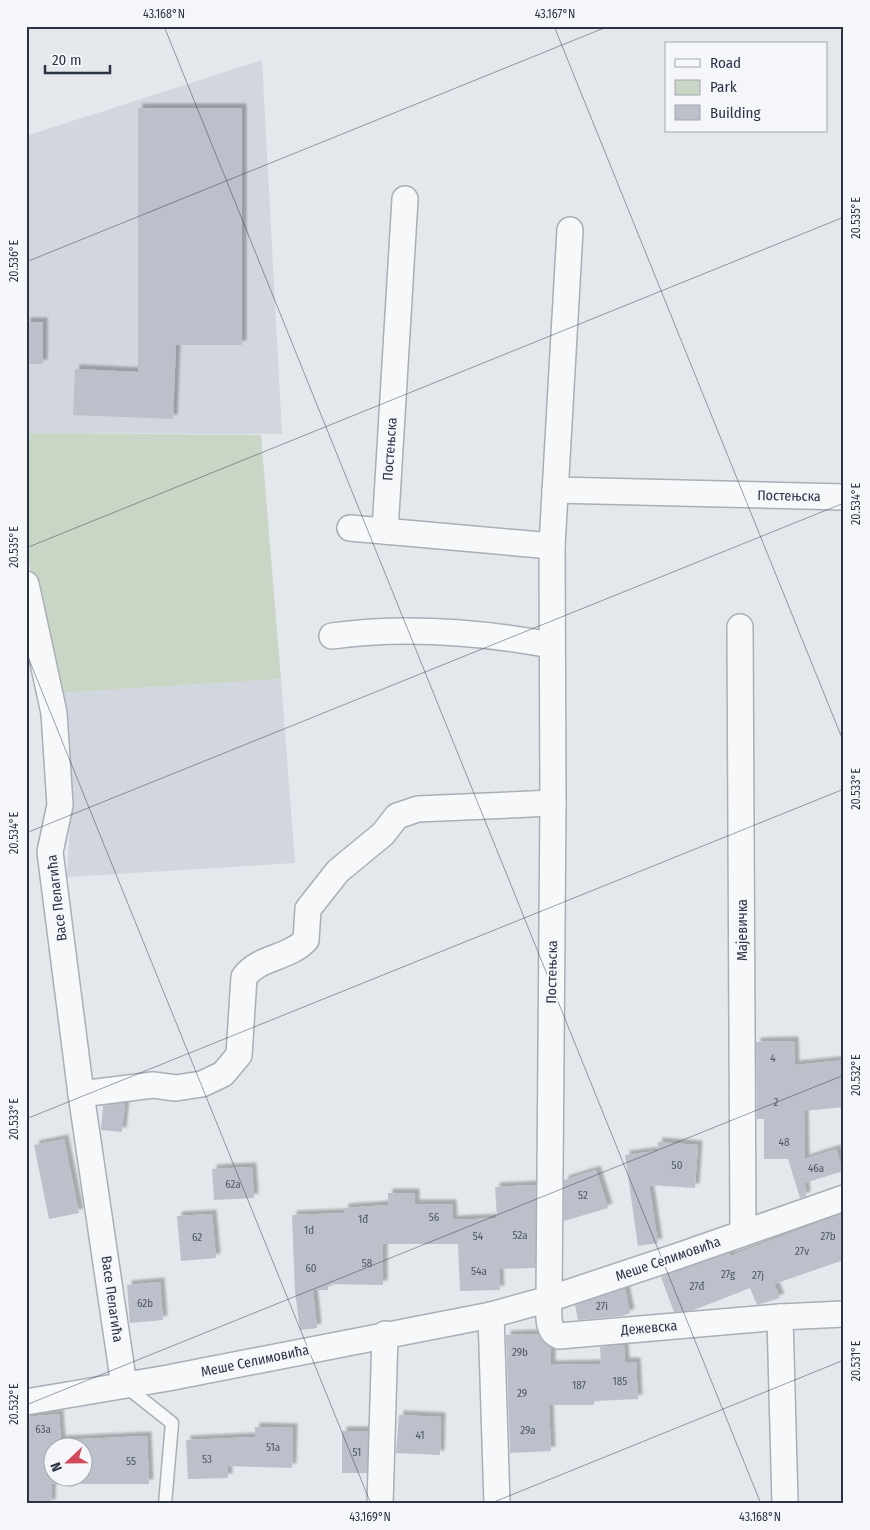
<svg xmlns="http://www.w3.org/2000/svg" width="870" height="1530" viewBox="0 0 870 1530" font-family="'Fira Sans Condensed',sans-serif">
<defs>
<filter id="shadow"><feDropShadow dx="4.5" dy="-4.5" stdDeviation="1" flood-color="#0004"/></filter>
</defs>
<rect width="100%" height="100%" fill="#e4e7ec"/>
<g fill="#d2d6de">
<path d="M 262,60 L 282,434 L 26,433 L 26,136 Z"/>
<path d="M 281,679 L 295,863 L 67,877 L 71,802 L 60,693 Z"/>
</g>
<path fill="#c9d6c5" d="M 26,433 L 261,435 L 281,679 L 60,693 L 26,551 Z"/>
<g fill="#bbc0ca" fill-rule="evenodd" filter="url(#shadow)">
<path d="M 138,108 L 242,108 L 242,345 L 176,345 L 173,419 L 73,415 L 75,369 L 138,372 Z"/>
<rect x="26" y="322" width="17" height="42"/>
<path d="M 794,1041 L 795,1065 L 844,1060 L 844,1107 L 804,1111 L 805,1159 L 836,1149 L 843,1171 L 805,1183 L 806,1196 L 800,1198 L 788,1159 L 764,1159 L 764,1119 L 757,1119 L 756,1042 Z"/>
<path d="M 125,1103 L 122,1132 L 101,1130 L 103,1106 Z"/>
<path d="M 64,1139 L 79,1213 L 49,1219 L 34,1145 Z"/>
<path d="M 658,1142 L 698,1145 L 695,1188 L 649,1185 L 658,1243 L 638,1246 L 625,1155 L 657,1151 Z"/>
<path d="M 252,1167 L 254,1198 L 214,1200 L 212,1169 Z"/>
<path d="M 596,1170 L 608,1208 L 564,1221 L 564,1180 Z"/>
<path d="M 536,1185 L 535,1268 L 499,1269 L 500,1290 L 460,1291 L 458,1244 L 383,1244 L 383,1285 L 328,1284 L 328,1290 L 313,1290 L 317,1328 L 300,1330 L 295,1291 L 292,1215 L 344,1213 L 344,1208 L 388,1205 L 388,1193 L 415,1193 L 415,1204 L 452,1204 L 453,1220 L 497,1218 L 495,1187 Z"/>
<path d="M 844,1213 L 844,1260 L 774,1284 L 780,1298 L 757,1305 L 750,1288 L 694,1310 L 674,1312 L 661,1277 L 729,1253 L 730,1256 Z"/>
<path d="M 212,1214 L 216,1258 L 181,1261 L 177,1216 Z"/>
<path d="M 160,1282 L 163,1320 L 130,1323 L 127,1285 Z"/>
<path d="M 625,1289 L 630,1313 L 622,1316 L 578,1320 L 575,1305 Z"/>
<path d="M 538,1334 L 551,1348 L 551,1365 L 601,1364 L 600,1347 L 624,1345 L 625,1362 L 636,1362 L 638,1399 L 594,1401 L 594,1405 L 549,1405 L 551,1451 L 510,1453 L 506,1335 Z"/>
<path d="M 59,1414 L 61,1440 L 147,1436 L 149,1484 L 52,1484 L 51,1504 L 26,1504 L 26,1417 ZM 52,1448 L 82,1448 L 82,1478 L 52,1478 Z"/>
<path d="M 399,1415 L 441,1417 L 440,1455 L 396,1453 Z"/>
<path d="M 255,1427 L 293,1428 L 292,1468 L 228,1466 L 228,1478 L 188,1479 L 186,1440 L 255,1437 Z"/>
<path d="M 342,1431 L 368,1431 L 367,1473 L 342,1473 Z"/>
</g>
<g fill="none" stroke-linecap="round" stroke-linejoin="round">
<defs>
<path id="lane" d="M 124,1385 L 172,1423 L 165,1504"/>
<g id="street">
<path d="M 570,230 L 552,546 L 553,803 L 549,1299 C 549,1311 546,1331 559,1336 L 780,1317 L 844,1314"/>
<path d="M 555,490 L 844,497"/>
<path d="M 350,528 L 552,546"/>
<path d="M 385,531 L 405,199"/>
<path d="M 26,584 L 54,713 L 60,805 L 50,852 L 81,1094 L 124,1385"/>
<path d="M 740,627 L 743,1232"/>
<path d="M 332,636 C 404,626 480,632 551,645"/>
<path d="M 81,1094 L 153,1085 L 176,1088 L 202,1084 L 223,1074 L 239,1055 L 244,977 C 260,956 288,959 306,940 L 308,909 L 338,871 L 383,834 L 397,816 L 418,809 L 553,803"/>
<path d="M 491,1315 L 497,1504"/>
<path d="M 780,1317 L 785,1504"/>
<path d="M 26,1402 L 168,1378 L 491,1315 L 549,1299 L 678,1256 L 844,1198"/>
<path d="M 380,1504 L 385,1334"/>
</g>
</defs>
<use href="#lane" stroke="#a9aeb7" stroke-width="15"/>
<use href="#street" stroke="#a9aeb7" stroke-width="28"/>
<use href="#lane" stroke="#f7f8fa" stroke-width="12"/>
<use href="#street" stroke="#f7f8fa" stroke-width="25"/>
</g>
<path fill="none" stroke="#2b3445" stroke-width="1" stroke-opacity="0.45" d="M 164,26 L 761,1504M 554,26 L 844,743M 26,262 L 609,26M 26,548 L 844,217M 26,652 L 371,1504M 26,833 L 844,503M 26,1119 L 844,789M 26,1405 L 844,1075M 489,1504 L 844,1360"/>
<g text-anchor="middle" dominant-baseline="central" stroke-width="4" stroke-linejoin="round" paint-order="stroke">
<g font-size="11" fill="#4f5766">
<text x="773" y="1058">4</text>
<text x="776" y="1102">2</text>
<text x="784" y="1142">48</text>
<text x="677" y="1165">50</text>
<text x="816" y="1168">46a</text>
<text x="233" y="1184">62a</text>
<text x="583" y="1195">52</text>
<text x="434" y="1217">56</text>
<text x="363" y="1219">1đ</text>
<text x="309" y="1230">1d</text>
<text x="520" y="1235">52a</text>
<text x="478" y="1236">54</text>
<text x="828" y="1236">27b</text>
<text x="197" y="1237">62</text>
<text x="802" y="1251">27v</text>
<text x="367" y="1263">58</text>
<text x="311" y="1268">60</text>
<text x="479" y="1271">54a</text>
<text x="728" y="1274">27g</text>
<text x="758" y="1275">27j</text>
<text x="697" y="1286">27đ</text>
<text x="145" y="1303">62b</text>
<text x="602" y="1306">27i</text>
<text x="520" y="1352">29b</text>
<text x="620" y="1381">185</text>
<text x="579" y="1385">187</text>
<text x="522" y="1393">29</text>
<text x="43" y="1429">63a</text>
<text x="528" y="1430">29a</text>
<text x="420" y="1435">41</text>
<text x="273" y="1447">51a</text>
<text x="357" y="1452">51</text>
<text x="207" y="1459">53</text>
<text x="131" y="1461">55</text>
</g>
<g font-size="14" fill="#2b3445" stroke="#f4f6f9">
<text transform="translate(390 449) rotate(-86)">Постењска</text>
<text transform="translate(789 496) rotate(1)">Постењска</text>
<text transform="translate(57 898) rotate(-97)">Васе Пелагића</text>
<text transform="translate(742 930) rotate(-90)">Мајевичка</text>
<text transform="translate(552 972) rotate(-89)">Постењска</text>
<text transform="translate(668 1259) rotate(-19)">Меше Селимовића</text>
<text transform="translate(112 1299) rotate(82)">Васе Пелагића</text>
<text transform="translate(649 1328) rotate(-5)">Дежевска</text>
<text transform="translate(255 1361) rotate(-12)">Меше Селимовића</text>
</g>
</g>
<rect width="870" height="1530" fill="none" stroke="#f4f6f9" stroke-width="55"/>
<rect x="665" y="42" width="162" height="90" fill="#f4f6f9" stroke="#a4a8b1"/>
<rect x="675" y="59" width="25" height="8" fill="#f7f8fa" stroke="#a4a8b1"/>
<text x="710" y="68" font-size="15" fill="#2b3445">Road</text>
<rect x="675" y="80" width="25" height="15" fill="#c9d6c5" stroke="#a4a8b1"/>
<text x="710" y="92" font-size="15" fill="#2b3445">Park</text>
<rect x="675" y="105" width="25" height="15" fill="#bbc0ca" stroke="#a4a8b1"/>
<text x="710" y="118" font-size="15" fill="#2b3445">Building</text>
<g transform="translate(68 1462) rotate(248)"><circle r="24" fill="#f4f6f9" stroke="#a4a8b1"/>
<path d="M0-4L9 19L0 12L-9 19Z" fill="#d1495b"/>
<text y="-8" font-size="14" font-weight="bold" text-anchor="middle" fill="#2b3445">N</text>
</g>
<path d="M45 65v8h65v-8" fill="none" stroke="#2b3445" stroke-width="2.5"/>
<text x="52" y="65" font-size="15" fill="#2b3445" stroke="#f4f6f9" stroke-width="4" paint-order="stroke">20 m</text>
<rect x="28" y="28" width="814" height="1474" fill="none" stroke="#2b3445" stroke-width="2"/>
<g font-size="12" text-anchor="middle" fill="#2b3445">
<text x="164" y="18">43.168°N</text>
<text x="555" y="18">43.167°N</text>
<text transform="translate(856 218) rotate(-90)" y="4">20.535°E</text>
<text transform="translate(14 261) rotate(-90)" y="4">20.536°E</text>
<text transform="translate(856 504) rotate(-90)" y="4">20.534°E</text>
<text transform="translate(14 547) rotate(-90)" y="4">20.535°E</text>
<text transform="translate(856 789) rotate(-90)" y="4">20.533°E</text>
<text transform="translate(14 833) rotate(-90)" y="4">20.534°E</text>
<text transform="translate(856 1075) rotate(-90)" y="4">20.532°E</text>
<text transform="translate(14 1119) rotate(-90)" y="4">20.533°E</text>
<text transform="translate(856 1361) rotate(-90)" y="4">20.531°E</text>
<text transform="translate(14 1404) rotate(-90)" y="4">20.532°E</text>
<text x="370" y="1521">43.169°N</text>
<text x="760" y="1521">43.168°N</text>
</g>
</svg>
